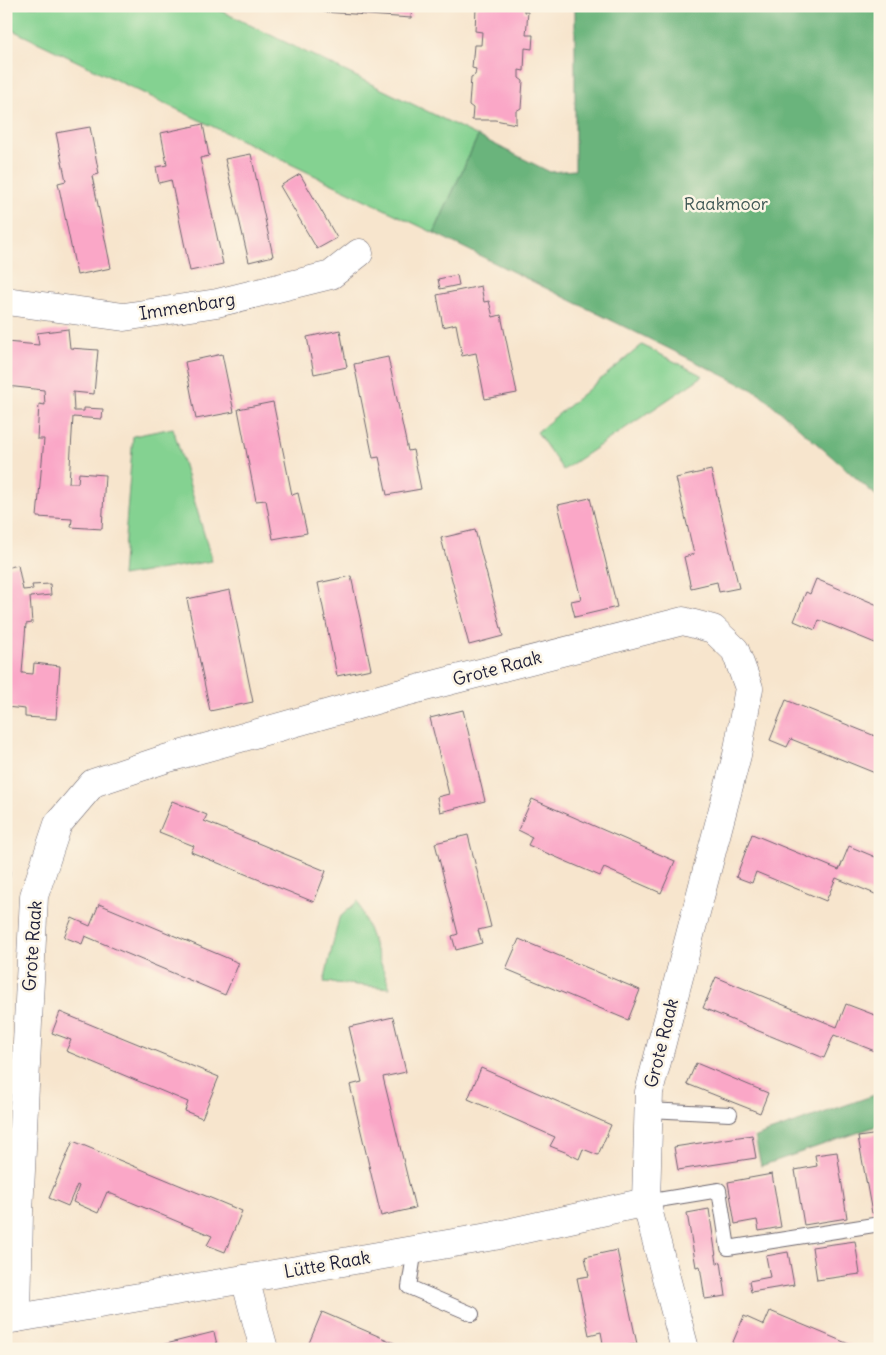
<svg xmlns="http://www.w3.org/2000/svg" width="886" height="1355" viewBox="0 0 886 1355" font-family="Delius,sans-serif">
<rect width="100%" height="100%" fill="#fcf5e5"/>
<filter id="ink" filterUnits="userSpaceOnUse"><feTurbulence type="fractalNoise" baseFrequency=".02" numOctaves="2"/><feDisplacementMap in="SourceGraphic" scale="10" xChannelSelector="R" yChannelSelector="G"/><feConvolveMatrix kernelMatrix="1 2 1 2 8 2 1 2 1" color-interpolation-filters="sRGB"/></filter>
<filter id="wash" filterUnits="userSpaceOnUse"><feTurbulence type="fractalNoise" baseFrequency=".0096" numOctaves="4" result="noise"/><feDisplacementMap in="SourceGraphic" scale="20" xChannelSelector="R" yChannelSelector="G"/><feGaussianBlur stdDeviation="1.12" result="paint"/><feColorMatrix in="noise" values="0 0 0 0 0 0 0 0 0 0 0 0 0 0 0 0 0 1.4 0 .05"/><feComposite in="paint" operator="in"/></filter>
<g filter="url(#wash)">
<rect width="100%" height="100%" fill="#f7e5cd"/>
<g fill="#84d291" stroke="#537a66">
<path d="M 6,6 L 211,6 L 478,136 L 434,233 L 6,27 Z"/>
<path d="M 642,345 L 703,376 L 563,470 L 537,432 Z"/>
<path d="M 173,428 L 212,561 L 122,576 L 133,436 Z"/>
<path d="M 358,901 L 390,988 L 324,982 L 339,918 Z"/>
</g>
<g fill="#6bb47b" stroke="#466b5b">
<path d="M 575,6 L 880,6 L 880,499 L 759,393 L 434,233 L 478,136 L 550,172 L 575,170 Z"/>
<path d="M 880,1093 L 880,1125 L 761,1166 L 755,1137 Z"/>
</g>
<g id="blocks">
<g fill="#faa7c7">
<path d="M 324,6 L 412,6 L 411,18 L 324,12 Z"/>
<path d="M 480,6 L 524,6 L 524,12 L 528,12 L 526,35 L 533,35 L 532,49 L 525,48 L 524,71 L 519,70 L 519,78 L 523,81 L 521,108 L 516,111 L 516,124 L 495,120 L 472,120 L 473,108 L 469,105 L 471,77 L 475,75 L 476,69 L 472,68 L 474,45 L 481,45 L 482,32 L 475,31 L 476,8 Z"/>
<path d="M 203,124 L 209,156 L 200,158 L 223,264 L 190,271 L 171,180 L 159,183 L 156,167 L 167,165 L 161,133 Z"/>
<path d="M 90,127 L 99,174 L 92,176 L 111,268 L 77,275 L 58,183 L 66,181 L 56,133 Z"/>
<path d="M 251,154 L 273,256 L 249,262 L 225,159 Z"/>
<path d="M 300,174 L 337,238 L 317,249 L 280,186 Z"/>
<path d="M 457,275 L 459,285 L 440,289 L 438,279 Z"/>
<path d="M 481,286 L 484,302 L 489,301 L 493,317 L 501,315 L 517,393 L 485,399 L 476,353 L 462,356 L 456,324 L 443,327 L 437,295 Z"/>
<path d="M 68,329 L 70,348 L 98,350 L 94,394 L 73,392 L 74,411 L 84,411 L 84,408 L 103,409 L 102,419 L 73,417 L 69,483 L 78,483 L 79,473 L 105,475 L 102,529 L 71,527 L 72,519 L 37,517 L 44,439 L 37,439 L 39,404 L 45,405 L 44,390 L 6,386 L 6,342 L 39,345 L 37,333 Z"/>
<path d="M 340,330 L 347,367 L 314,374 L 307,337 Z"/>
<path d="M 222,354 L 234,412 L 196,419 L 185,362 Z"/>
<path d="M 388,357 L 408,451 L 413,450 L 421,489 L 387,495 L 379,457 L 373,458 L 354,364 Z"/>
<path d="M 273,402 L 292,495 L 298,493 L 307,533 L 273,539 L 266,500 L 256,501 L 238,409 Z"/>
<path d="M 711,470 L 739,588 L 719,592 L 717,582 L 691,588 L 684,557 L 694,554 L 676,478 Z"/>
<path d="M 590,498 L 617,607 L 575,617 L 571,601 L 581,599 L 558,505 Z"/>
<path d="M 475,530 L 503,636 L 469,645 L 441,538 Z"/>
<path d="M 18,565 L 23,590 L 33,589 L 32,585 L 50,584 L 51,595 L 30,597 L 32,623 L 26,624 L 22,673 L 33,674 L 34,663 L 60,666 L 56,719 L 25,717 L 25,709 L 6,707 L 6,568 Z"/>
<path d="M 351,576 L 371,669 L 337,676 L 318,583 Z"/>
<path d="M 816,579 L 880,606 L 880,645 L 819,620 L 815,630 L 794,621 L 806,592 L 810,594 Z"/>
<path d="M 230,590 L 253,702 L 210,711 L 187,599 Z"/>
<path d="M 786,700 L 880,738 L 880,775 L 791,739 L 787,747 L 770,740 Z"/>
<path d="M 463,710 L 485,801 L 440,812 L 437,797 L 449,794 L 430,718 Z"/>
<path d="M 532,799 L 675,861 L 661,893 L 604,868 L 600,876 L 528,845 L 532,837 L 518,830 Z"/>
<path d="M 172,801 L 207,815 L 204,821 L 326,871 L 314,902 L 191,852 L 194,846 L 159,832 Z"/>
<path d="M 752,834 L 839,870 L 849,846 L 880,859 L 880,896 L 836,878 L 826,901 L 756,872 L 752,883 L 736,877 Z"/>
<path d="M 468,835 L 491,927 L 478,930 L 482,943 L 456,950 L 452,936 L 458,934 L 435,843 Z"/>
<path d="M 6,855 L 11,856 L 8,902 L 6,902 Z"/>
<path d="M 99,904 L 239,963 L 225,995 L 85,936 L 82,944 L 64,937 L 72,918 L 90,926 Z"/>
<path d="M 519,939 L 640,990 L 628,1020 L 506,969 Z"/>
<path d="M 716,977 L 837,1027 L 846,1004 L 880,1017 L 880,1053 L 834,1035 L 824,1058 L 703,1008 Z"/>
<path d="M 60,1012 L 219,1077 L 202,1118 L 185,1111 L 188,1102 L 66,1051 L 71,1040 L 52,1033 Z"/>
<path d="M 393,1017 L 406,1072 L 383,1077 L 415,1208 L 381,1216 L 350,1085 L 362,1082 L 349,1027 Z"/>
<path d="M 696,1063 L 768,1093 L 760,1113 L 687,1084 Z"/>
<path d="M 481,1068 L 611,1125 L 598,1155 L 583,1149 L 579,1159 L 565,1152 L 550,1146 L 555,1137 L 468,1099 Z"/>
<path d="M 879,1134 L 880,1212 L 872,1213 L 858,1137 Z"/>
<path d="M 752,1135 L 756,1158 L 678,1170 L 674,1147 Z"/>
<path d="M 73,1141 L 242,1211 L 225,1252 L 207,1245 L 212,1236 L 107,1192 L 98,1213 L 73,1202 L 79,1186 L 77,1185 L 68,1206 L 49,1198 Z"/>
<path d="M 837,1152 L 847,1218 L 804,1225 L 795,1170 L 817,1166 L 815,1155 Z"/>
<path d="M 772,1174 L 781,1227 L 759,1231 L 757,1220 L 735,1224 L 728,1182 Z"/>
<path d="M 709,1209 L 717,1263 L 721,1262 L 726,1296 L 705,1299 L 700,1266 L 696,1267 L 687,1213 Z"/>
<path d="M 855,1241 L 860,1274 L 817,1280 L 812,1247 Z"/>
<path d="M 617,1250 L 637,1344 L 604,1349 L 601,1332 L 589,1335 L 577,1278 L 589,1276 L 585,1257 Z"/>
<path d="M 788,1252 L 794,1285 L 751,1292 L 749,1281 L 770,1277 L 766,1256 Z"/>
<path d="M 770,1311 L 851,1345 L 861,1349 L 730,1349 L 744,1316 L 764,1325 Z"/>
<path d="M 322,1312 L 392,1342 L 408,1349 L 321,1349 L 309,1343 Z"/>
<path d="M 214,1332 L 218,1349 L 155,1349 L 154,1347 Z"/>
</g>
</g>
</g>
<g filter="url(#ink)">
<use href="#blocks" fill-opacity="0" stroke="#6d666e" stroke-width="1"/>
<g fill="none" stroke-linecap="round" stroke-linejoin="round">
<defs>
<g id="lane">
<path d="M 648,1110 L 730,1114"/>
<path d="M 646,1202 L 719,1190 L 728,1248 L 880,1224"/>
<path d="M 415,1249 L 409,1287 L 472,1314"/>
</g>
<g id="street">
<path d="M 6,301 L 124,317 L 217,303 L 331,275 L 359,253"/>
<path d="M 245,1279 L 264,1349"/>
<path d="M 17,1318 L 19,1212 L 34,896 L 58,824 L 93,783 L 165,759 L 390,696 L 683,621 L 713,629 L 735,650 L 749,688 L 737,755 L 649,1092 L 646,1202 L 685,1349"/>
<path d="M 6,1320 L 494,1236 L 646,1202"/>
</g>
</defs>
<use href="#lane" stroke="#6d666e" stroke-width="16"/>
<use href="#street" stroke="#6d666e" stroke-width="29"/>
<use href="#lane" stroke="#fff" stroke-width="14"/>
<use href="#street" stroke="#fff" stroke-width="28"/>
</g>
</g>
<g text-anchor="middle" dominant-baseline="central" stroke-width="5" stroke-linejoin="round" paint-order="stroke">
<g font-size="18" fill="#3f5755" stroke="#fcf5e5">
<text x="726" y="203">Raakmoor</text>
</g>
<g font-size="18" fill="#22223b" stroke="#fcf5e5">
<text transform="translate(187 306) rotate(-9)">Immenbarg</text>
<text transform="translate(497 668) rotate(-15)">Grote Raak</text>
<text transform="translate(32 946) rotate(-86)">Grote Raak</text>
<text transform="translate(661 1043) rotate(-76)">Grote Raak</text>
<text transform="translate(327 1264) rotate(-10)">Lütte Raak</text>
</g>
</g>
<rect width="886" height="1355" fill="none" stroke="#fcf5e5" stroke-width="25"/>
</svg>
